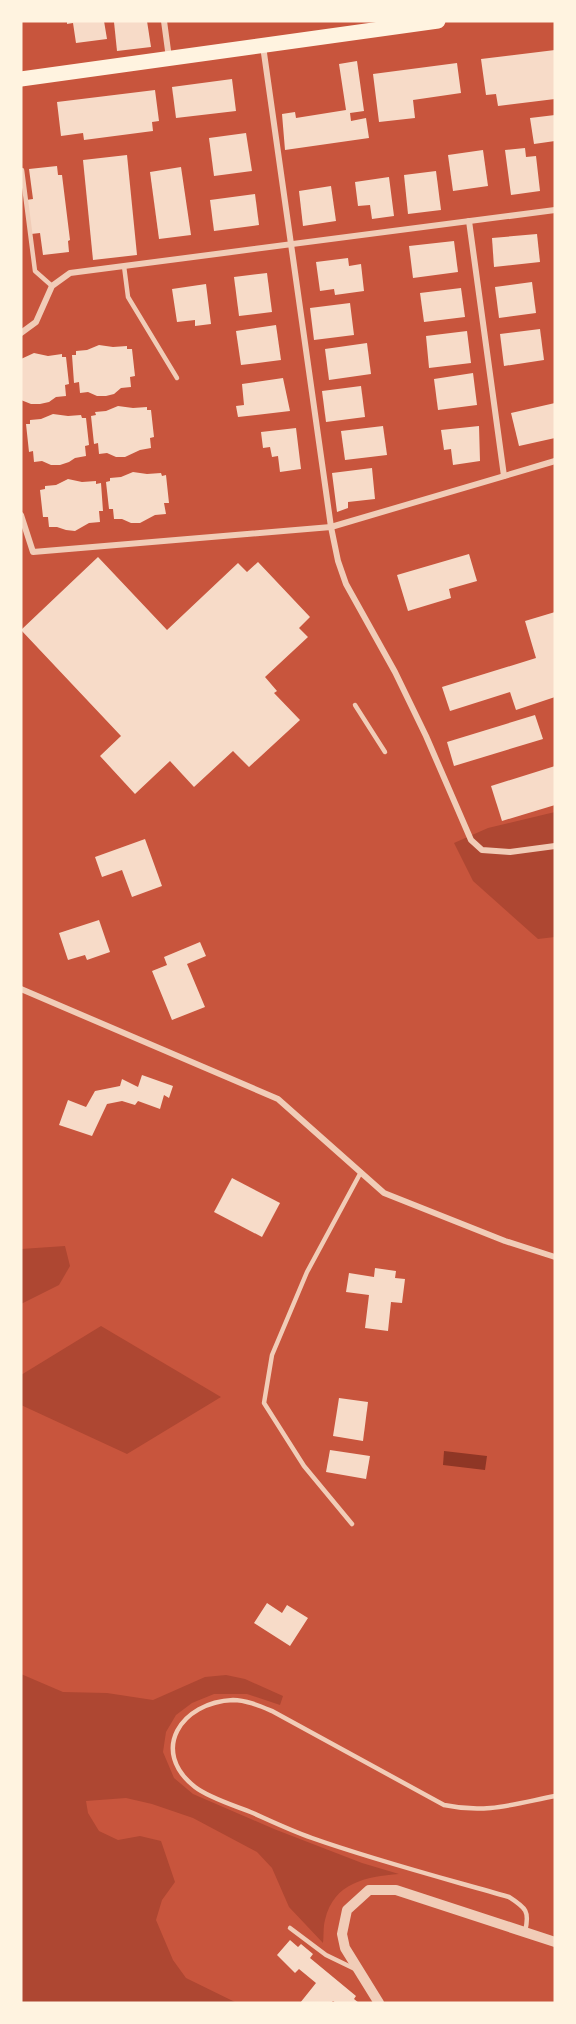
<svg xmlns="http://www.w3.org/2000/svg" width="576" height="2024" viewBox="0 0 576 2024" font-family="'Work Sans',sans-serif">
<rect width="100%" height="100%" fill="#c8553d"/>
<g fill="#ae4732">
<path d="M 555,812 L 555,937 L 538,939 L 473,881 L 454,843 L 488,828 Z"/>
<path d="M 65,1246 L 70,1266 L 59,1285 L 21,1304 L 21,1249 Z"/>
<path d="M 101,1326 L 221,1397 L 127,1454 L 21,1405 L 21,1375 Z"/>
<path d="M 21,1674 L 63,1692 L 107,1693 L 153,1700 L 205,1677 L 226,1675 L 245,1679 L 283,1696 L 280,1705 L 247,1694 L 214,1694 L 192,1703 L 176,1715 L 166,1732 L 163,1752 L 174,1778 L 193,1794 L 274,1829 L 362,1863 L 399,1874 C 366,1877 334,1882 325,1920 C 323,1927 324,1936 323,1943 L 289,1907 L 272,1868 L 257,1852 L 193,1818 L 152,1804 L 126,1798 L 86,1801 L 88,1813 L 99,1831 L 118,1840 L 140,1836 L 161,1841 L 175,1882 L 162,1900 L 156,1920 L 173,1960 L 186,1978 L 237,2003 L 21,2003 Z"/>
</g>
<path fill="#8f3625" d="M 444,1451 L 487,1456 L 485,1470 L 443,1465 Z"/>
<g fill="#f7dbc8">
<path d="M 67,21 L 104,21 L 107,39 L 76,43 L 73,23 L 67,24 Z"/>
<path d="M 147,21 L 151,47 L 117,51 L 114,22 Z"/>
<path d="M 555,50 L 555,99 L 498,106 L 496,94 L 486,95 L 481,59 Z"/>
<path d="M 357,61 L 364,111 L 350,113 L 351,121 L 366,118 L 369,138 L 285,150 L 282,114 L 295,112 L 296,118 L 346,110 L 339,64 Z"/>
<path d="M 457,63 L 461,93 L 413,100 L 415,118 L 379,122 L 373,74 Z"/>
<path d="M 232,79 L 236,111 L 176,118 L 172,87 Z"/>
<path d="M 155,90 L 159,121 L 152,122 L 153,131 L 84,140 L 83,133 L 61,136 L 57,102 Z"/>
<path d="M 555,115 L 555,141 L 534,144 L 530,118 Z"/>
<path d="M 246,133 L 252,171 L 214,176 L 209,138 Z"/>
<path d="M 525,148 L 526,157 L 536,156 L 540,191 L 511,195 L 505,150 Z"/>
<path d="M 483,150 L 488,186 L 453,191 L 448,155 Z"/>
<path d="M 127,155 L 137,255 L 93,260 L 83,160 Z"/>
<path d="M 57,166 L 58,175 L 62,175 L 70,240 L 68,241 L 69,252 L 43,255 L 40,233 L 31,234 L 26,200 L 33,199 L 29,169 Z"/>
<path d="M 181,167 L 191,235 L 159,239 L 150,172 Z"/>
<path d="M 436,171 L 441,210 L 408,214 L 404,175 Z"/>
<path d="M 389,177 L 394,216 L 372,219 L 370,205 L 358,206 L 355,182 Z"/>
<path d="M 331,186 L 336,221 L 303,226 L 299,191 Z"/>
<path d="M 255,194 L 259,225 L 214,231 L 210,200 Z"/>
<path d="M 537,234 L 540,262 L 494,267 L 492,238 Z"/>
<path d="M 454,241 L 458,272 L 413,278 L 409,246 Z"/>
<path d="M 348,258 L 349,266 L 361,264 L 364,291 L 335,295 L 334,289 L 320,291 L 316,262 Z"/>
<path d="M 267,273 L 272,312 L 239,316 L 234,277 Z"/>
<path d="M 532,282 L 536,313 L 499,318 L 495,287 Z"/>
<path d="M 206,284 L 211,324 L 195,326 L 195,320 L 177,322 L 172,289 Z"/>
<path d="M 461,288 L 465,317 L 424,322 L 420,293 Z"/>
<path d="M 350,303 L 354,335 L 314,340 L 310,308 Z"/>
<path d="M 276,325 L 281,360 L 241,365 L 236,331 Z"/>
<path d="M 540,329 L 544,360 L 504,366 L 500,334 Z"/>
<path d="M 467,331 L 471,363 L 429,368 L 426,336 Z"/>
<path d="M 367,343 L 371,374 L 329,380 L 325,349 Z"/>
<path d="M 99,345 L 113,347 L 127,346 L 127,349 L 132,349 L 135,376 L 130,377 L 131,387 L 121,388 L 114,394 L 106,396 L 97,396 L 88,392 L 80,393 L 79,382 L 74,383 L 72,355 L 76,355 L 76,351 L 87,350 Z"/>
<path d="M 34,353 L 48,356 L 62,354 L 62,357 L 66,357 L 69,384 L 65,385 L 66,396 L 56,397 L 49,402 L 40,404 L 31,404 L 21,400 L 21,359 Z"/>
<path d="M 473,373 L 477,405 L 438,410 L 434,379 Z"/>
<path d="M 283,378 L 290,411 L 238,417 L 236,406 L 244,405 L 242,384 Z"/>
<path d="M 361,386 L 365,417 L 326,422 L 322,391 Z"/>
<path d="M 555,403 L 555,438 L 519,446 L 511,413 Z"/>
<path d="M 118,406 L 133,408 L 147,407 L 147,410 L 151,410 L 154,437 L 150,438 L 151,448 L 140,450 L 125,457 L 116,457 L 107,453 L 99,454 L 98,443 L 94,444 L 91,416 L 96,415 L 95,412 L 106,411 Z"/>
<path d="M 53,414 L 68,416 L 81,415 L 82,418 L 86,418 L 89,445 L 85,446 L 86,456 L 75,458 L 69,462 L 60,465 L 51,465 L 42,461 L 34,462 L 33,451 L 29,452 L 26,424 L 30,424 L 30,420 L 41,419 Z"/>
<path d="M 383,426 L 387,455 L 345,460 L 341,431 Z"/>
<path d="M 479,426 L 480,461 L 453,465 L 451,449 L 444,450 L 441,430 Z"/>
<path d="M 296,428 L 301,469 L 280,472 L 278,456 L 272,457 L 270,447 L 263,448 L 261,432 Z"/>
<path d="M 372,468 L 375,499 L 348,502 L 348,508 L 337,512 L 332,473 Z"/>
<path d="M 133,472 L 147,474 L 161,473 L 162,476 L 166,475 L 169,503 L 164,503 L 166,514 L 155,515 L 140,523 L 131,523 L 122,519 L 114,519 L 113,509 L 109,509 L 106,482 L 110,481 L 110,478 L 121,477 Z"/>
<path d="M 68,479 L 82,482 L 96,481 L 96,484 L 101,483 L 103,511 L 99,511 L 100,522 L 89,523 L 75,531 L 66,530 L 57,527 L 49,527 L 48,517 L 43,517 L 40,490 L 45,489 L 45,486 L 56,485 Z"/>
<path d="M 469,554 L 477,581 L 449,589 L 451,598 L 408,611 L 397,575 Z"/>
<path d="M 98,557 L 167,630 L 238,563 L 247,572 L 258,562 L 310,617 L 299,628 L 308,637 L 265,677 L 277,691 L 274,693 L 300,720 L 249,767 L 233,751 L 194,787 L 170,761 L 135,794 L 100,756 L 121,736 L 21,630 Z"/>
<path d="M 555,612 L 555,697 L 516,710 L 510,692 L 450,711 L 442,687 L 536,658 L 525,621 Z"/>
<path d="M 535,715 L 543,739 L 454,766 L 447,742 Z"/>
<path d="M 555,766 L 555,805 L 502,821 L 491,786 Z"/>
<path d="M 145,839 L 162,886 L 132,897 L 122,870 L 102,877 L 95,857 Z"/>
<path d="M 99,920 L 110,952 L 87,960 L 85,955 L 68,960 L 59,933 Z"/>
<path d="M 200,942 L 206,956 L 187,964 L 205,1007 L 172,1020 L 152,971 L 167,965 L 164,957 Z"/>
<path d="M 142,1075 L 173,1086 L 169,1098 L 164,1095 L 160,1109 L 138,1101 L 135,1105 L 122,1101 L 107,1104 L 92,1136 L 59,1125 L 68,1100 L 86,1107 L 95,1091 L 120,1086 L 122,1079 L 138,1087 Z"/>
<path d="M 232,1178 L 280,1203 L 262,1237 L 214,1212 Z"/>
<path d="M 375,1268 L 396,1271 L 395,1278 L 405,1279 L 402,1303 L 391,1302 L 388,1331 L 365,1328 L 369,1295 L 346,1292 L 349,1273 L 374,1277 Z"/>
<path d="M 339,1398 L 368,1402 L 363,1441 L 333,1436 Z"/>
<path d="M 330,1450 L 370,1456 L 366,1479 L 326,1472 Z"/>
<path d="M 267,1603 L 282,1613 L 287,1605 L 308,1618 L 290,1646 L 254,1623 Z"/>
<path d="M 290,1940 L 298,1947 L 301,1944 L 313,1954 L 310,1958 L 356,1996 L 354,1999 L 359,2003 L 336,2003 L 333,2001 L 331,2003 L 300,2003 L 316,1983 L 299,1969 L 295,1973 L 277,1955 Z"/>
</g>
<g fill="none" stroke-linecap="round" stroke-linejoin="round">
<g stroke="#f1ccb7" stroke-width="4.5">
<path d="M 22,170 L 35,271 L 52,286"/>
<path d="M 124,266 L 128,297 L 177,378"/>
<path d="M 355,705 L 385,752"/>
<path d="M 352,1524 L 304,1466 L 264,1403 L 272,1355 L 307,1272 L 361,1172"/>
<path d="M 290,1928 L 326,1955 L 355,1969"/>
<path d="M 525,1932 C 530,1911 526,1908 509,1897 C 443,1878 377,1861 312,1838 C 292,1831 273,1822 253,1813 C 236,1806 209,1798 195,1787 C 149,1751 181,1702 233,1700 C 246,1700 260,1706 272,1711 L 444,1805 C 486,1814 514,1804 555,1796"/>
</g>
<g stroke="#f1ccb7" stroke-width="6">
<path d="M 164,21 L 169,58"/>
<path d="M 263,46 L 331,527 L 338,561 L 346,584 L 395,672 L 426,736 L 471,840 L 482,850 L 510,852 L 555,846"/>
<path d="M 469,221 L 504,476"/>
<path d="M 21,333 L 36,322 L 52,286 L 70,273 L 555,210"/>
<path d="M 21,515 L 33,552 L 331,527 L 555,461"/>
<path d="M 21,989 L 278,1099 L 384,1193 L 505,1241 L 555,1257"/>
</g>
<path stroke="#f1ccb7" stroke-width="10" d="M 379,2003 L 345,1948 L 342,1934 L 347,1910 L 369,1890 L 396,1890 L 555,1942"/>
<path stroke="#fff3e0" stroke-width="15" d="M 21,79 L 438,21"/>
</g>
<rect width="576" height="2024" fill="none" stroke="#fff3e0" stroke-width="45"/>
</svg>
